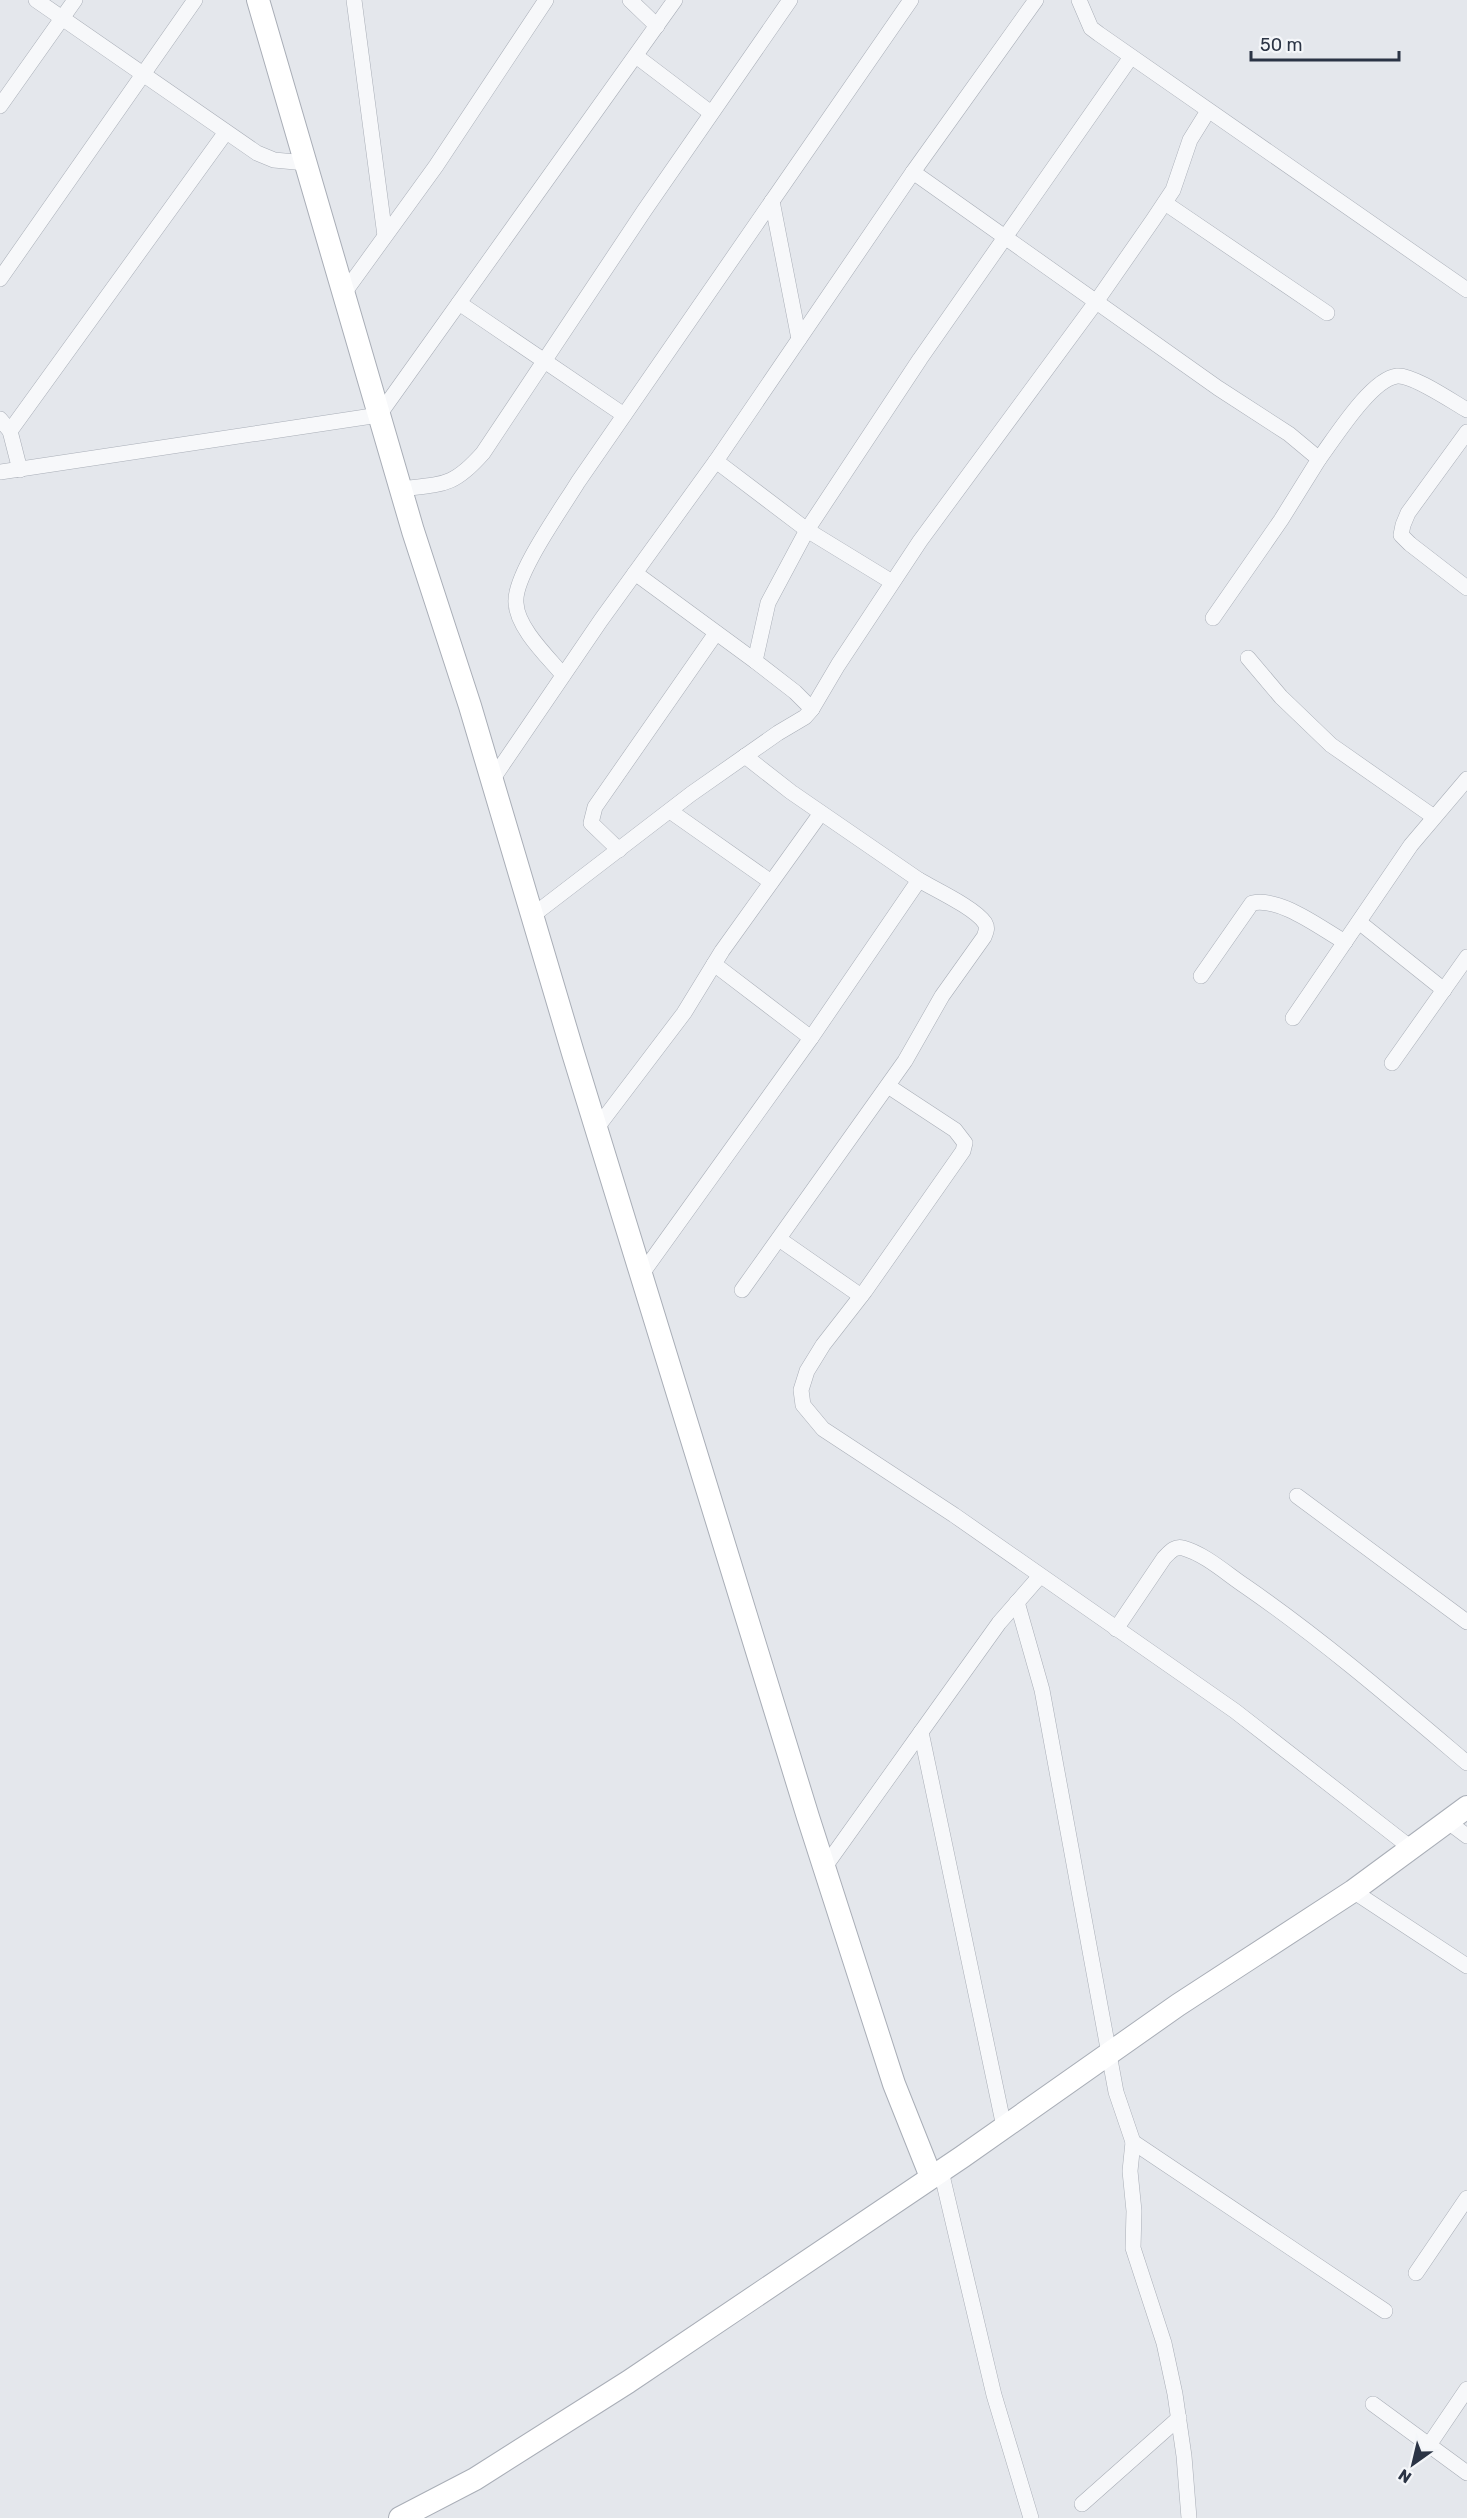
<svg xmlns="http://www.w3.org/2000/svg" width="1467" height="2518" viewBox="0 0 1467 2518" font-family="Rubik,sans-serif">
<rect width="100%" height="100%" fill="#e4e7ec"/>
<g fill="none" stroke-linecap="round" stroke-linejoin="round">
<defs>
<g id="street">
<path d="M 36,0 L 257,153 L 274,160 L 306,163"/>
<path d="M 354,0 L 385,236"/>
<path d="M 630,0 L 657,26"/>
<path d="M 1036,0 L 913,172 L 1218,388 L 1289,434 L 1319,459 L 1281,520 L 1213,618"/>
<path d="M 1079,0 L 1091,28 L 1099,34 L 1467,290"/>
<path d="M 636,56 L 711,113"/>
<path d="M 0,106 L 75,0"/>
<path d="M 772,201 L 799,339"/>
<path d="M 1165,203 L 1327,313"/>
<path d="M 0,279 L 195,0"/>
<path d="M 344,293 L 436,166 L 546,0"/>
<path d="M 459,303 L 624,415"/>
<path d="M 0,419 L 10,431 L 20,470"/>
<path d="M 10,431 L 226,132"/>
<path d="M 1467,432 L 1408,513 L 1403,525 L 1401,535 L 1410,544 L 1467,588"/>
<path d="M 1319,459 C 1334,439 1371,379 1397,376 C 1412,374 1453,402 1467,410"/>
<path d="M 716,461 L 807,530 L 892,582"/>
<path d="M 0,472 L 379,415 L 675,0"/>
<path d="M 400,489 C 443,484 453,487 483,453 L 644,211 L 790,0"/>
<path d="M 635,573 L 755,661"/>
<path d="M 1248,658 L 1281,697 L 1331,745 L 1434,817"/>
<path d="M 563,675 C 548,657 517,628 516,603 C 513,576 563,507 578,482 L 911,0"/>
<path d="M 812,709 L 838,665 L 920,541 L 1096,302 L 1153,220 L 1173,190 L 1190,140 L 1208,111"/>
<path d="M 492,780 L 601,620 L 716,461 L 913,172"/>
<path d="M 670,811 L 771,882"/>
<path d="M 619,850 L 591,823 L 595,807 L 716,633"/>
<path d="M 532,916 L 691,794 L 778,733 L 805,717 L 812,709 L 795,692 L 755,661 L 768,603 L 807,530 L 920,359 L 1131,57"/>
<path d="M 1359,922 L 1444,990"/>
<path d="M 714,964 L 811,1038"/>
<path d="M 1201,976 L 1252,903 C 1281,897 1320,928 1345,942"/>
<path d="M 1293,1018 L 1411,845 L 1467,779"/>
<path d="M 1392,1063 L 1467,957"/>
<path d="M 888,1086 L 955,1130 L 965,1143 L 963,1151 L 865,1291 L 823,1345 L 807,1371 L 801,1390 L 803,1405 L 823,1429 L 954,1515 L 1235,1711 L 1411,1848"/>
<path d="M 596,1129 L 684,1013 L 722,951 L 821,813"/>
<path d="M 779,1239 L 861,1296"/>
<path d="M 641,1275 L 811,1038 L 919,880 L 791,792 L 745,756"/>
<path d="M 742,1290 L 905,1061 L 942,996 L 984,937 C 986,932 988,928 985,923 C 975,908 936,890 919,880"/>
<path d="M 1297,1496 L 1467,1622"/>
<path d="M 1017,1602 L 1042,1690 L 1116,2092 L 1133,2142 L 1385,2311"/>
<path d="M 1116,1629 L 1164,1558 C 1170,1552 1174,1546 1183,1548 C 1205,1554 1227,1574 1245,1586 C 1323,1640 1395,1702 1467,1763"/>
<path d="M 1447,1821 L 1467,1836"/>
<path d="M 824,1868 L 921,1732"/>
<path d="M 1353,1891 L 1467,1966"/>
<path d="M 1004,2127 L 921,1732 L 999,1623 L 1040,1576"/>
<path d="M 1133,2142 L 1130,2171 L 1134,2211 L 1133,2248 L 1164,2343 L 1175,2394 L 1184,2456 L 1189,2518"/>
<path d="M 941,2171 L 994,2395 L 1031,2518"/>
<path d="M 1416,2273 L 1467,2198"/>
<path d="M 1373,2404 L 1467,2473"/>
<path d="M 1429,2445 L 1467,2389"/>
<path d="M 1082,2504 L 1179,2418"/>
</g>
<g id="secondary">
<path d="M 258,0 L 413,531 L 470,706 L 573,1053 L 808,1817 L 894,2084 L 931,2177"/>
<path d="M 400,2518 L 475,2479 L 628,2382 L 962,2157 L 1178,2005 L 1353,1891 L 1467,1807"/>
</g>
</defs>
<use href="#street" stroke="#a9aeb7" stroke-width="16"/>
<use href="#secondary" stroke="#a9aeb7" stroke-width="24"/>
<use href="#street" stroke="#f7f8fa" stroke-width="15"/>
<use href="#secondary" stroke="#fff" stroke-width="22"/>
</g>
<g transform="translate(1413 2464) rotate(214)" stroke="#f4f6f9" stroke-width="4.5" paint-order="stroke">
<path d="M0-4.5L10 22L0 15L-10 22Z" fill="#2b3445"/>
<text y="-9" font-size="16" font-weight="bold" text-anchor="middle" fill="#2b3445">N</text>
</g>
<path d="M1251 51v9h148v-9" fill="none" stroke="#2b3445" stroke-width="3"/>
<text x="1260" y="51" font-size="18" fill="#2b3445" stroke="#f4f6f9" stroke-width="4.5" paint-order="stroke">50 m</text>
</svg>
